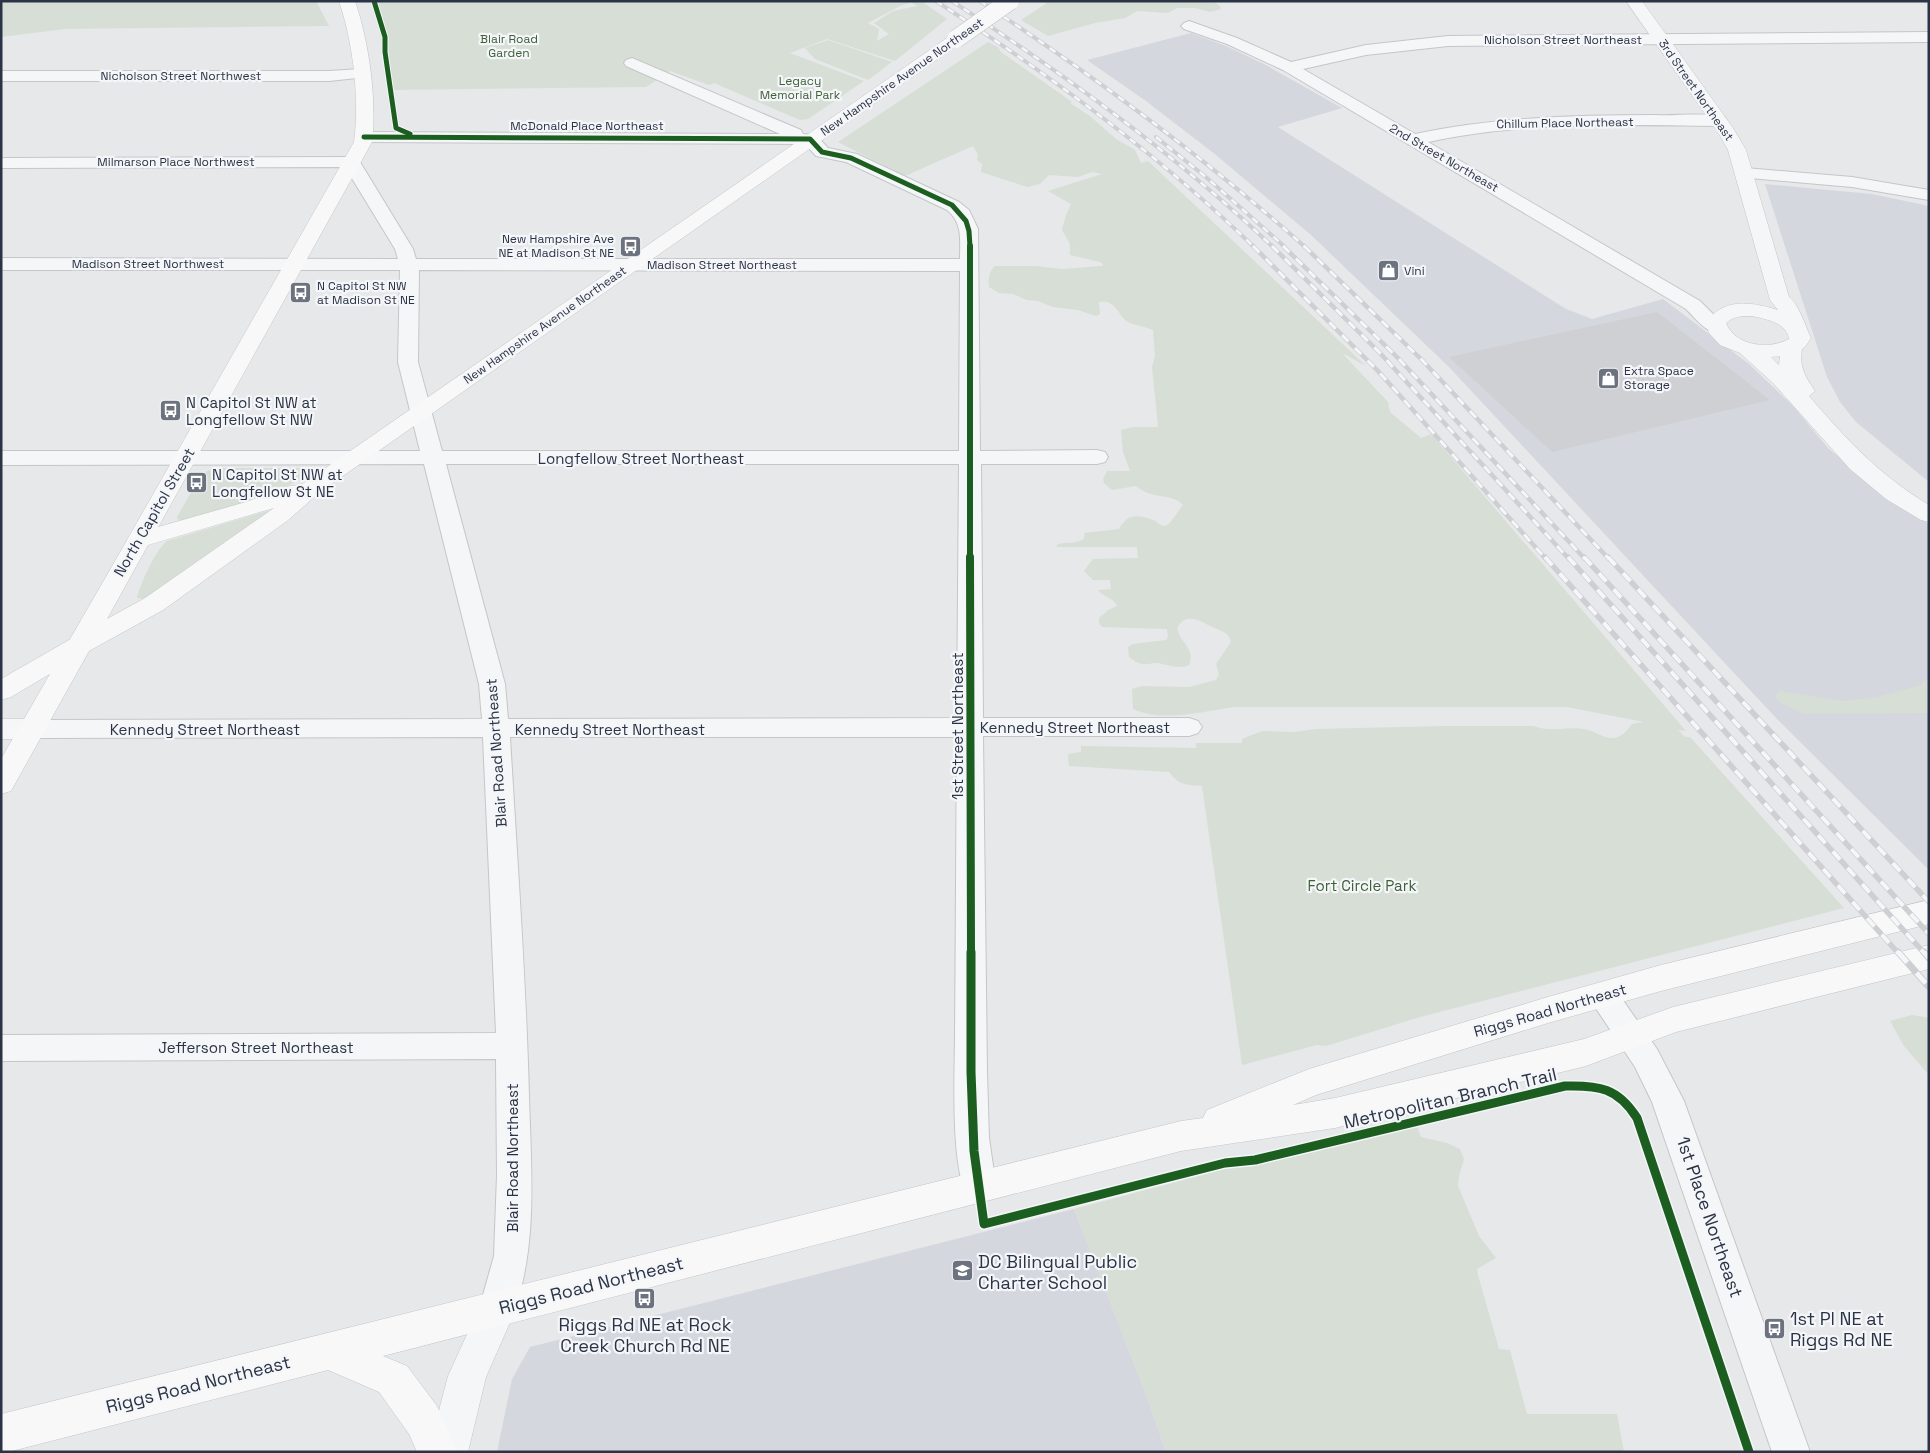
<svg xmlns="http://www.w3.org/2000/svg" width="1930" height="1453" viewBox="0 0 1930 1453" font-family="'Space Grotesk',sans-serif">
<rect width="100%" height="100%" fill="#e6e8ea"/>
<g fill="#d4d7dd">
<path d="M 1191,33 L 1226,46 L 1264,64 L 1342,108 L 1278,127 L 1566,309 L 1592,319 L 1663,299 L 1749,364 L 1794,407 L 1828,448 L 1870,483 L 1929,524 L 1929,870 L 1776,718 L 1449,367 L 1311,235 L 1216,155 L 1146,101 L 1087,60 Z"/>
<path d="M 1765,184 L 1872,194 L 1929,206 L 1929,482 L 1856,422 L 1840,402 L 1827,377 Z"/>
<path d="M 1074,1209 L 1147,1397 L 1166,1452 L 497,1452 L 512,1379 L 530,1347 Z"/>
</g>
<g fill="#d6ded6">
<path d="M 1,1 L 316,1 L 329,26 L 65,29 L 1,37 Z"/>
<path d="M 375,1 L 907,1 L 910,3 L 900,6 L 868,23 L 879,29 L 877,41 L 889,34 L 874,23 L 893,11 L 917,6 L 909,1 L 921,1 L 947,19 L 895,61 L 827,39 L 790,53 L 864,81 L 808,119 L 800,120 L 714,83 L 709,85 L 670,71 L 646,87 L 389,90 Z"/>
<path d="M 1050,1 L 1212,1 L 1220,6 L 1221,9 L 1210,12 L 1195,8 L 1177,8 L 1168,13 L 1137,11 L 1125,18 L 1095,23 L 1048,36 L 1021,20 Z"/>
<path d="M 828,40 L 892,62 L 868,80 L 815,59 L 805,48 Z"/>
<path d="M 988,42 L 998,47 L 1001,52 L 1072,102 L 1070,103 L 1090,116 L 1116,139 L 1135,150 L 1141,163 L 1148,161 L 1366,366 L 1342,353 L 1388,402 L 1390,412 L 1421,438 L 1431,434 L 1686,731 L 1678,730 L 1685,737 L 1690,737 L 1844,908 L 1420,1017 L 1326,1046 L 1317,1045 L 1242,1065 L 1202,786 C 1186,785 1179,785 1169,772 L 1069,766 L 1068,754 L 1081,752 L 1081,746 L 1196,748 L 1196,743 L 1242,743 L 1242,739 L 1262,731 L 1295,732 L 1315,729 L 1446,726 L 1533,726 C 1553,733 1569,725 1588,730 C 1597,732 1604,739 1614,738 C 1623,737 1628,729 1632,724 L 1644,722 L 1567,707 L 1235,707 C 1204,711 1164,723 1133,709 L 1132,689 L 1142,686 L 1189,687 L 1216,680 L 1219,675 L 1216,664 L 1231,642 C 1229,632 1219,630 1210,626 C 1198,619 1185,613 1177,628 C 1180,643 1196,649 1189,665 C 1179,669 1173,666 1162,664 C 1148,660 1147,671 1129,657 L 1128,647 L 1133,644 L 1166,640 L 1168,637 L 1167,629 L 1102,627 L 1099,623 L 1099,618 L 1108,610 L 1117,606 C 1114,598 1103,597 1098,590 L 1111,589 L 1110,580 L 1093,580 L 1084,571 L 1093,559 L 1138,558 L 1137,547 L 1056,547 L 1058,544 C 1066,542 1077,544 1084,539 L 1085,533 L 1119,529 C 1127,514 1137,514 1153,520 C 1158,522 1159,525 1164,526 L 1169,524 L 1183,505 C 1173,493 1152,500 1136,486 L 1112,490 L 1104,483 L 1103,479 L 1107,471 L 1130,471 L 1123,452 L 1121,430 L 1133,427 L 1158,427 L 1152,367 L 1155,356 L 1153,330 C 1145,326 1129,325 1124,319 C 1117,311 1113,299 1099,302 L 1100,314 L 1096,316 L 1078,310 L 1053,307 L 1038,301 L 1027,300 L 1013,294 L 999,293 L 989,287 C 988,280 989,271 995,266 L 1036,266 L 1062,269 L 1102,266 L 1103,264 L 1100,262 L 1070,255 L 1070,244 L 1062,230 L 1066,215 L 1071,204 L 1048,191 L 1102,174 L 1092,172 L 1078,177 L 1049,175 L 1040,184 L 1027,187 L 981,172 L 982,164 L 977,160 L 978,154 L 973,146 L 905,176 L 838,142 Z"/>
<path d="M 220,468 L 301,468 L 306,472 C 290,494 213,511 185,520 L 178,520 L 177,517 L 201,475 L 209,470 Z"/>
<path d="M 267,511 L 269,512 L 145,599 L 137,598 C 141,582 155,551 167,541 Z"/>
<path d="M 1929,678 L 1929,713 L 1804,714 L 1779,702 L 1775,696 L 1779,691 L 1844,701 L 1877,697 L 1921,685 Z"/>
<path d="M 1912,1015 L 1929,1018 L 1929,1075 L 1904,1046 L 1890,1021 Z"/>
<path d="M 1414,1119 L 1421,1137 L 1447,1143 L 1460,1149 L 1464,1159 L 1459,1176 L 1458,1186 L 1479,1236 L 1496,1258 L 1477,1269 L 1478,1275 L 1499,1349 L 1510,1350 L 1527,1414 L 1617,1414 L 1624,1452 L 1166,1452 L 1147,1397 L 1074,1209 Z"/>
</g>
<path fill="#ced0d3" d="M 1657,312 L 1770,400 L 1552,452 L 1449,357 Z"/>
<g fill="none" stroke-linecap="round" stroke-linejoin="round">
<defs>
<g id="minor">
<path d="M 1189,21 L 1237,38 L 1291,62 L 1366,45 L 1448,36 L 1929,32 L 1929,42 L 1448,46 L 1366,55 L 1303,69 L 1415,134 C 1495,117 1575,115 1656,115 C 1678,116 1704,112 1725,117 L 1727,121 L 1725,125 L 1719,126 C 1622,125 1524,121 1428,142 L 1700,301 L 1727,328 L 1724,332 C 1708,336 1697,320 1686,309 L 1283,70 L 1227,44 L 1184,29 L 1181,26 L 1184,23 Z"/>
<path d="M 632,58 L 801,130 L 803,134 L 816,135 L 828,148 L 857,154 L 959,202 L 969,210 L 978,229 L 980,451 L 1097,450 L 1105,452 L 1108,457 L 1105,462 L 1097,464 L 981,464 L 983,718 L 1189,718 L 1198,721 L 1202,727 L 1198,733 L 1189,736 L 983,736 L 987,1072 L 989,1138 L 996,1186 L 991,1197 L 979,1201 L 967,1197 C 950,1160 955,1074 955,1032 C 956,933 956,835 957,737 L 510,737 C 517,857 526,977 529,1096 C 531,1169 539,1253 510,1321 L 497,1326 L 484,1321 L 479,1309 L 494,1256 L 497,1175 L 496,1059 L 1,1061 L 1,1035 L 496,1033 L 483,737 L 32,738 L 23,735 L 19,729 L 23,723 L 32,720 L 482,719 L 479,684 L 424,464 L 1,465 L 1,451 L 420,451 L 398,362 L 400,270 L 1,270 L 1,258 L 398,259 L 395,249 L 345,167 L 1,168 L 1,158 L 351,157 L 357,158 L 360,162 L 413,249 L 416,259 L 960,259 C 960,240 963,223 947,210 L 846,162 L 816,156 L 805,144 L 364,142 L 358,141 L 356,137 L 358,133 L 364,132 L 780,134 L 626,66 L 624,63 L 626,60 ZM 419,270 L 960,271 L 959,451 L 442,451 L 418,362 ZM 446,464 L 959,464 L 957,718 L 508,719 L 505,684 Z"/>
<path d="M 360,69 L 366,71 L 368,74 L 366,77 L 329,81 L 1,81 L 1,71 L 329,71 Z"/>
<path d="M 1745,168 L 1852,177 L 1929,190 L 1929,200 L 1852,187 L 1739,177 L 1736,173 L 1739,169 Z"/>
<path d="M 1602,983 L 1613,986 L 1657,1049 L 1684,1101 L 1810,1452 L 1772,1452 L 1652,1102 L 1635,1067 L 1587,995 L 1591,986 Z"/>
</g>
<g id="tertiary">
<path d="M 1626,1 L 1642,1 L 1733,128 L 1746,150 L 1789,297 C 1798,303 1806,327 1811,338 L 1805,347 L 1802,349 C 1799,367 1805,376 1815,391 L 1809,396 C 1846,439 1879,475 1929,505 L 1929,522 L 1921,520 L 1886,499 L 1850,469 L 1773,383 L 1740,353 L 1720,345 L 1709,333 L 1706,323 C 1723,297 1752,302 1778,310 L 1770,300 L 1728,150 L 1718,132 ZM 1752,316 C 1766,319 1787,323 1789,339 C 1769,350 1735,346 1726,323 C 1734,316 1742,316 1752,316 ZM 1780,356 L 1779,365 L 1771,357 Z"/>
<path d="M 1,719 L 32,719 L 42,722 L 46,729 L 42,736 L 32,739 L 1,739 Z"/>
<path d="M 497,1292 L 510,1297 L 516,1309 L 486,1377 L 468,1452 L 428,1452 L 448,1376 L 484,1297 Z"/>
</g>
<g id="secondary">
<path d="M 339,1 L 355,1 C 369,42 377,99 372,142 L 151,540 L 148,545 L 139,548 L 130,545 L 127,540 L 354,142 C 360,99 353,42 339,1 Z"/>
<path d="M 78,637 L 87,640 L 91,646 L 87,652 L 11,697 L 1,700 L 1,679 L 69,640 Z"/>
</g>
<g id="primary">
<path d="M 956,34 L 962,36 L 964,39 L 962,42 L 320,492 L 287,521 L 163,610 L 89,651 L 11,791 L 1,794 L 1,759 L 130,535 L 246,502 L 290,486 L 301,485 L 950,36 ZM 274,508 L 145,598 L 107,619 L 148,545 Z"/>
<path d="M 1929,900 L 1929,924 L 1661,991 L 1548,1023 L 1316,1095 L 1293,1105 L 1335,1098 L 1584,1039 L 1673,1007 L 1929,945 L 1929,969 L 1676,1032 L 1586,1066 L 1335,1128 L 1181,1151 L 383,1356 L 407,1366 L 437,1406 L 457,1452 L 417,1452 L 409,1434 L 379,1392 L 328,1370 L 8,1452 L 1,1452 L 1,1414 L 1181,1121 L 1203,1118 L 1207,1110 L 1309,1069 L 1548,997 L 1661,965 Z"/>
</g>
</defs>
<use href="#minor" stroke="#c4c6c8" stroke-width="2"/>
<use href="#tertiary" stroke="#c4c6c8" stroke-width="1"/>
<use href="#secondary" stroke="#c4c6c8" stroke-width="1"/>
<use href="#primary" stroke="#c2c5c8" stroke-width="1"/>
<use href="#minor" fill="#f5f6f7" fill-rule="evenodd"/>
<use href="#tertiary" fill="#f5f6f7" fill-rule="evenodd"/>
<use href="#secondary" fill="#f8f8f8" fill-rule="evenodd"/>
<use href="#primary" fill="#f8f8f8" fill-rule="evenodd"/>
<defs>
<g id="rail-far3">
<path d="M 936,1 C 1049,75 1157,153 1254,247"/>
<path d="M 952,1 C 1065,75 1175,154 1273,247"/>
<path d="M 980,1 C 1094,76 1203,156 1305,247"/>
<path d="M 1156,137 L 1207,178 L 1285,247"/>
</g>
<g id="rail-far2">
<path d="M 1253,246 L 1378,371 L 1546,559"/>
<path d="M 1272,246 L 1380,353 L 1569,559"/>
<path d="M 1283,246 L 1398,358 L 1585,559"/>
<path d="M 1304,246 L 1422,360 L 1609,559"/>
</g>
<g id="rail-far1">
<path d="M 1545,557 L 1899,954"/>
<path d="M 1568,557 L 1925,954"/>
<path d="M 1584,557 L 1929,934"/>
<path d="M 1608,557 L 1929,902"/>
</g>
<g id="rail">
<path d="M 1898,952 L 1929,987"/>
<path d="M 1924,952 L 1929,958"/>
</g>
</defs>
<use href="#rail-far3" stroke="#cecfd2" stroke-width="4"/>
<use href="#rail-far2" stroke="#cecfd2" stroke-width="4.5"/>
<use href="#rail-far1" stroke="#cecfd2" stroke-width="5.5"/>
<use href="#rail" stroke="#cecfd2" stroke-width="7"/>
<use href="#rail-far3" stroke="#f4f6f9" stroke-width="2.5" stroke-dasharray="7" stroke-linecap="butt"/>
<use href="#rail-far2" stroke="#f4f6f9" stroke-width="3" stroke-dasharray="9" stroke-linecap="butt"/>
<use href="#rail-far1" stroke="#f4f6f9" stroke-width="4" stroke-dasharray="11" stroke-linecap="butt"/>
<use href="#rail" stroke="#f4f6f9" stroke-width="5" stroke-dasharray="14" stroke-linecap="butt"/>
<defs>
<path id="primary-bridge" d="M 956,39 L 1010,1"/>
</defs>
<use href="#primary-bridge" stroke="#c2c5c8" stroke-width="19" stroke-linecap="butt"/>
<use href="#primary-bridge" stroke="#f8f8f8" stroke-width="18"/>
<defs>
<g id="cycleway-far3">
<path d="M 374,1 L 385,37 L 385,52 L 396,128 L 410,134"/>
<path d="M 364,137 L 810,139 L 822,152 L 851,158 L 952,205 L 966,221 L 969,231 L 970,247"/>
</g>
<path id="cycleway-far2" d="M 970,246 L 970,559"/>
<path id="cycleway-far1" d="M 970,557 L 971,954"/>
<path id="cycleway" d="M 971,952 L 971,1072 L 974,1151 L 984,1224 L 1225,1163 L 1255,1160 L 1565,1086 C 1599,1085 1618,1088 1637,1118 L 1749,1452"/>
</defs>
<use href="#cycleway-far3" stroke="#f4f6f9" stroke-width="7"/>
<use href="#cycleway-far2" stroke="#f4f6f9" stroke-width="9"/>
<use href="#cycleway-far1" stroke="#f4f6f9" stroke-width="11"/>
<use href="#cycleway" stroke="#f4f6f9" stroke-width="12"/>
<use href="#cycleway-far3" stroke="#1b5e20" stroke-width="5"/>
<use href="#cycleway-far2" stroke="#1b5e20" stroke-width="6"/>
<use href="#cycleway-far1" stroke="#1b5e20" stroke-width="8"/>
<use href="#cycleway" stroke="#1b5e20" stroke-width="9"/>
</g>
<defs>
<symbol id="bus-square" viewBox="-11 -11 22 22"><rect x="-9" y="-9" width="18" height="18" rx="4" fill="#6c737f" stroke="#f4f6f9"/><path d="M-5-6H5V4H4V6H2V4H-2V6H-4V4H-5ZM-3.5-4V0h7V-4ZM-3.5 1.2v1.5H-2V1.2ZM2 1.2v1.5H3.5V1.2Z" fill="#fff"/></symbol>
<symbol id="shop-square" viewBox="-11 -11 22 22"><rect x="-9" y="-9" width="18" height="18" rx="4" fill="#6c737f" stroke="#f4f6f9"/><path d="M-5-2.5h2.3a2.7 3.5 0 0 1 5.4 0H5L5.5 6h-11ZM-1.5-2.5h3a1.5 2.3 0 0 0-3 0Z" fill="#fff"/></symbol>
<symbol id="school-square" viewBox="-11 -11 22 22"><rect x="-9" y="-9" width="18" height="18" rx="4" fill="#6c737f" stroke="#f4f6f9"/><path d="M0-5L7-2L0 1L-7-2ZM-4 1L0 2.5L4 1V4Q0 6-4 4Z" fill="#fff"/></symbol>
</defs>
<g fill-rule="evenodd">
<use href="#bus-square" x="618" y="234" width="25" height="25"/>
<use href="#shop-square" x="1376" y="258" width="25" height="25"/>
<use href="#bus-square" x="288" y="280" width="25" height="25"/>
<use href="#shop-square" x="1596" y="366" width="25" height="25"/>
<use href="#bus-square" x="158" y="398" width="25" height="25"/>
<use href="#bus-square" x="184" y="470" width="25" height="25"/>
<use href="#school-square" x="950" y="1258" width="25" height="25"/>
<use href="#bus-square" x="632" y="1286" width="25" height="25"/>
<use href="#bus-square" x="1762" y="1316" width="25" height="25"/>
</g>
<g text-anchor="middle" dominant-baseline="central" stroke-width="4.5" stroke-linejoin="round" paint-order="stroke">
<g font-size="12" fill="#3f6138" stroke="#f4f6f9">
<text x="509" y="39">Blair Road<tspan x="509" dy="14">Garden</tspan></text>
<text x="800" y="81">Legacy<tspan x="800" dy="14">Memorial Park</tspan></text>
</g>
<g font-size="12" fill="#2b3445" stroke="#f4f6f9">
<text x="1563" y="40">Nicholson Street Northeast</text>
<text x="181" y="76">Nicholson Street Northwest</text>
<text transform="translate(902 77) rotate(-35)">New Hampshire Avenue Northeast</text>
<text transform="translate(1696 90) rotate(55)">3rd Street Northeast</text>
<text transform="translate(1565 123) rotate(-1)">Chillum Place Northeast</text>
<text x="587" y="126">McDonald Place Northeast</text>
<text transform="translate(1444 158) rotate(30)">2nd Street Northeast</text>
<text x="176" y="162">Milmarson Place Northwest</text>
<text x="148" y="264">Madison Street Northwest</text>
<text x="722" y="265">Madison Street Northeast</text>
<text transform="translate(545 325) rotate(-35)">New Hampshire Avenue Northeast</text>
</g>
<g font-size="12" fill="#2b3445" stroke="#f4f6f9" text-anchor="start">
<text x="614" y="239" text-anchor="end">New Hampshire Ave<tspan x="614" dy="14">NE at Madison St NE</tspan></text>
<text x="1404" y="271">Vini</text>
<text x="317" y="286">N Capitol St NW<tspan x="317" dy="14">at Madison St NE</tspan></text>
<text x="1624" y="371">Extra Space<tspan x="1624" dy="14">Storage</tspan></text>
</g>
<g font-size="15" fill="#2b3445" stroke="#f4f6f9" text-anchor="start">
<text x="186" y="402">N Capitol St NW at<tspan x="186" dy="17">Longfellow St NW</tspan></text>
<text x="212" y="474">N Capitol St NW at<tspan x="212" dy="17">Longfellow St NE</tspan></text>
</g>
<g font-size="15" fill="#2b3445" stroke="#f4f6f9">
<text x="641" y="458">Longfellow Street Northeast</text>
<text transform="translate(154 512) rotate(-60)">North Capitol Street</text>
<text transform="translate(957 726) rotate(-90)">1st Street Northeast</text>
<text x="1075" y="727">Kennedy Street Northeast</text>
<text x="205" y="729">Kennedy Street Northeast</text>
<text x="610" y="729">Kennedy Street Northeast</text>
<text transform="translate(496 753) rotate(-94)">Blair Road Northeast</text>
<text transform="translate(1550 1010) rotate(-16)">Riggs Road Northeast</text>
<text x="256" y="1047">Jefferson Street Northeast</text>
<text transform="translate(512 1158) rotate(-90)">Blair Road Northeast</text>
</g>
<g font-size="15" fill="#3f6138" stroke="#f4f6f9">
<text x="1362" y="885">Fort Circle Park</text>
</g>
<g font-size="18" fill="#2b3445" stroke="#f4f6f9">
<text transform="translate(1450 1098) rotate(-13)">Metropolitan Branch Trail</text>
<text transform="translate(1710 1217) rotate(71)">1st Place Northeast</text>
<text transform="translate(591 1285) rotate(-14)">Riggs Road Northeast</text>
<text transform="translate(198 1384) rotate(-14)">Riggs Road Northeast</text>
</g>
<g font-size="18" fill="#2b3445" stroke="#f4f6f9" text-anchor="start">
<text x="978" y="1261">DC Bilingual Public<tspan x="978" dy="21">Charter School</tspan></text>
<text x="1790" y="1318">1st Pl NE at<tspan x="1790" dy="21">Riggs Rd NE</tspan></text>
<text x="645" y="1324" text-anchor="middle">Riggs Rd NE at Rock<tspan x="645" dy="21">Creek Church Rd NE</tspan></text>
</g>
</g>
<rect width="1930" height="1453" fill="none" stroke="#2b3445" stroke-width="5"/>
</svg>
